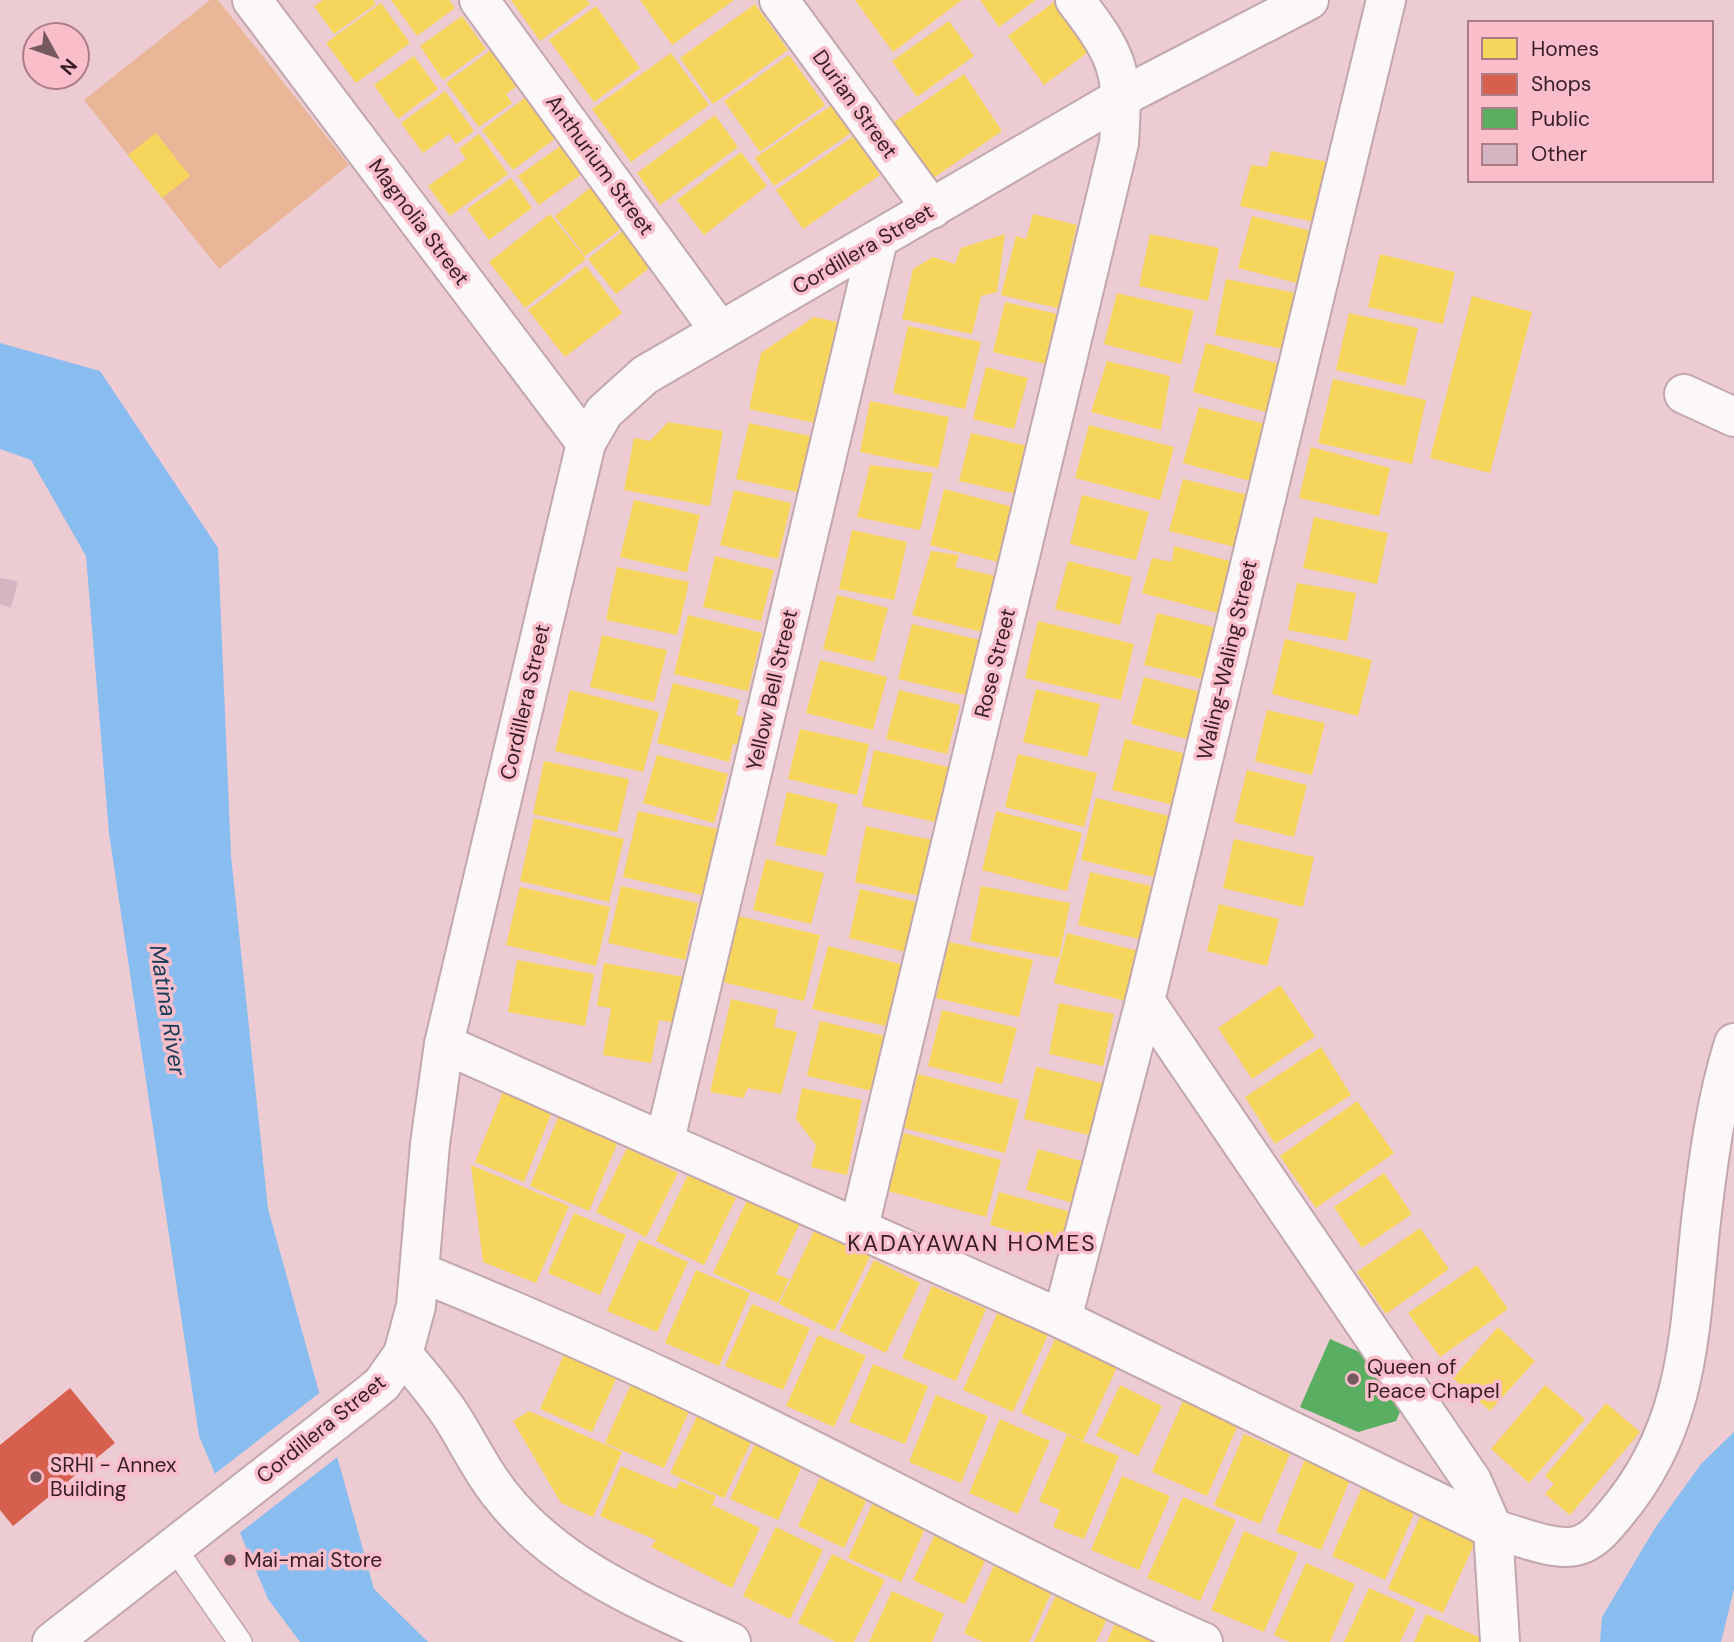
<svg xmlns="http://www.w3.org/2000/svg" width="1734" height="1642" viewBox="0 0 1734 1642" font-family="'DM Sans',sans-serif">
<rect width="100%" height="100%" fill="#eccbd2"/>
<path fill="#e9b797" d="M 210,0 L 218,0 L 349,165 L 219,269 L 84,100 Z"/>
<g fill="#89bdf0">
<path d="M 0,343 L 100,371 L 218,548 L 231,856 L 268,1209 L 374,1589 L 428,1642 L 300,1642 L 268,1599 L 199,1436 L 109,833 L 86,556 L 31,460 L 0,449 Z"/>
<path d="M 1734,1432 L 1734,1589 L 1721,1642 L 1600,1642 L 1602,1617 L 1655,1528 L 1701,1464 Z"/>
</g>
<path fill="#eccbd2" d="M 322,1391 L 340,1455 L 237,1535 L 212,1476 Z"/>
<g fill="#f6d55c">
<path d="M 323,0 L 373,0 L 376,4 L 334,34 L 314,6 Z"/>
<path d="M 391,0 L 449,0 L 455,8 L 417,36 Z"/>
<path d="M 511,0 L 587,0 L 590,4 L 540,41 Z"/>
<path d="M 640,0 L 734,0 L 672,45 Z"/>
<path d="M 855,0 L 962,0 L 893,52 Z"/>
<path d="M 980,0 L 1036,0 L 999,27 Z"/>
<path d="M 1057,0 L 1099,44 L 1044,85 L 1008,36 Z"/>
<path d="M 381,3 L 410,43 L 356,83 L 326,43 Z"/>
<path d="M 755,4 L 788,50 L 713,104 L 680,58 Z"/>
<path d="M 596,6 L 640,68 L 594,102 L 549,40 Z"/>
<path d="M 462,16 L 486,49 L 443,80 L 420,46 Z"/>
<path d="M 949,21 L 974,56 L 917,97 L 892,61 Z"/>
<path d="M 491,50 L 516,87 L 506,94 L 512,103 L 479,127 L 446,83 Z"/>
<path d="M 671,53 L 709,105 L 631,162 L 592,109 Z"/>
<path d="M 789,55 L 825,105 L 760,152 L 724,101 Z"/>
<path d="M 414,56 L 438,89 L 398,119 L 374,85 Z"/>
<path d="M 964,74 L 1002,131 L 929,181 L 891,124 Z"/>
<path d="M 538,88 L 568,129 L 513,170 L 482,130 Z"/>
<path d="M 445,91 L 474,131 L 456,144 L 449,134 L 423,153 L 401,123 Z"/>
<path d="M 832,105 L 851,133 L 774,186 L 755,158 Z"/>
<path d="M 715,115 L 738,147 L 660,205 L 637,173 Z"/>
<path d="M 156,133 L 190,176 L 162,198 L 128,155 Z"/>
<path d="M 479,134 L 508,174 L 450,216 L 428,186 L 466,159 L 459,149 Z"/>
<path d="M 854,136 L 880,175 L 803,229 L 776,190 Z"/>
<path d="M 566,142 L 586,171 L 539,205 L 518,176 Z"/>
<path d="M 1271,151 L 1334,163 L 1319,223 L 1240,206 L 1251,165 L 1267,167 Z"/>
<path d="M 741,152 L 767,186 L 704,235 L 677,200 Z"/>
<path d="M 511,178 L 532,208 L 489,240 L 467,209 Z"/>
<path d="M 595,184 L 627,224 L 585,256 L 555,216 Z"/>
<path d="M 550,214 L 586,259 L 525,308 L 489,262 Z"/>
<path d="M 1033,214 L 1077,225 L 1069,257 L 1086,261 L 1062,309 L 1001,295 L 1016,236 L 1026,239 Z"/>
<path d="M 1252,216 L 1311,231 L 1297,283 L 1238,268 Z"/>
<path d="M 629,226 L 657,262 L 616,294 L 588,259 Z"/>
<path d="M 1005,234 L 997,292 L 981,296 L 972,334 L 902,319 L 913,269 L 933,257 L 955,264 L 961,248 Z"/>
<path d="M 1150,234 L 1219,248 L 1208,301 L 1139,286 Z"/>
<path d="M 1380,254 L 1455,272 L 1443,324 L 1368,307 Z"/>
<path d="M 586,266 L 622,313 L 565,357 L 528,310 Z"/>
<path d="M 1226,279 L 1311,296 L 1299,352 L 1215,335 Z"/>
<path d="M 1117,293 L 1194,311 L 1181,364 L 1104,344 Z"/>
<path d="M 1472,296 L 1532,312 L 1490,473 L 1430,458 Z"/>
<path d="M 1005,302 L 1057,314 L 1046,364 L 993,352 Z"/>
<path d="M 1349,313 L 1418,328 L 1405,386 L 1336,370 Z"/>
<path d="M 814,317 L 842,323 L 820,424 L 749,409 L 761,353 Z"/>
<path d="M 908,326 L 981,342 L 965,409 L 893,393 Z"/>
<path d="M 1206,343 L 1280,364 L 1266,412 L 1193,392 Z"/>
<path d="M 1107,361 L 1170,376 L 1161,430 L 1091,412 Z"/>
<path d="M 986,367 L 1028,378 L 1014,429 L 973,419 Z"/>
<path d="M 1333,379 L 1426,400 L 1412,464 L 1318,443 Z"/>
<path d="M 870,401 L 949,417 L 938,468 L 860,452 Z"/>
<path d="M 1199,407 L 1269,425 L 1254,482 L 1183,463 Z"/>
<path d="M 668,422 L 723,431 L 710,506 L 624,490 L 634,438 L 650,441 Z"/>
<path d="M 749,423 L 819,438 L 806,494 L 736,479 Z"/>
<path d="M 1089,425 L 1174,447 L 1160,500 L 1075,478 Z"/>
<path d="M 971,433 L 1032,447 L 1021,495 L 959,481 Z"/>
<path d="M 1311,447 L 1390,468 L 1379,516 L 1299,498 Z"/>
<path d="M 870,465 L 933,473 L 920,530 L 857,517 Z"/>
<path d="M 1183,479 L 1248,495 L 1235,547 L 1169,531 Z"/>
<path d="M 944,489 L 1013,507 L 998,562 L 930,545 Z"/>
<path d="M 734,490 L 791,503 L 778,559 L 720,545 Z"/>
<path d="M 1082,495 L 1149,512 L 1136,560 L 1070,544 Z"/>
<path d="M 634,500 L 700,515 L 687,572 L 620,557 Z"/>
<path d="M 1314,517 L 1388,533 L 1377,584 L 1303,568 Z"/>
<path d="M 852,530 L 907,542 L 894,600 L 839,589 Z"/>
<path d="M 1174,546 L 1233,562 L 1222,614 L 1142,593 L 1152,558 L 1172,562 Z"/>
<path d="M 931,551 L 959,555 L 955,567 L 1009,579 L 995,635 L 912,615 Z"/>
<path d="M 715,556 L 774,570 L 761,621 L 703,607 Z"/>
<path d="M 1068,561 L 1132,577 L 1120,625 L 1055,609 Z"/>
<path d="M 617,567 L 689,582 L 677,635 L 606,620 Z"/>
<path d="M 1297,583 L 1356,593 L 1347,641 L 1288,630 Z"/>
<path d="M 837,595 L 888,608 L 874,662 L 823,649 Z"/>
<path d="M 1157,613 L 1229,631 L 1216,682 L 1144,665 Z"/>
<path d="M 688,615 L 762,633 L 748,691 L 674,674 Z"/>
<path d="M 1038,621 L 1134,644 L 1121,700 L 1025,678 Z"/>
<path d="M 912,624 L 980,640 L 966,695 L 898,679 Z"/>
<path d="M 602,635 L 667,650 L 654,702 L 590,687 Z"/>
<path d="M 1285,639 L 1372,660 L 1358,716 L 1272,694 Z"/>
<path d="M 820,660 L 887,677 L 873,730 L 806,713 Z"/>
<path d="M 1144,677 L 1201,692 L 1187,739 L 1131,724 Z"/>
<path d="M 673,683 L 740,700 L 736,715 L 747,718 L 739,745 L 733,744 L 729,762 L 657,743 Z"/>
<path d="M 1036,689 L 1100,704 L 1087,757 L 1023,742 Z"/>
<path d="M 570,690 L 659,712 L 643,772 L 555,751 Z"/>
<path d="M 899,690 L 960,705 L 947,754 L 886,739 Z"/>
<path d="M 1267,710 L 1325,723 L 1312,775 L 1255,761 Z"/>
<path d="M 800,729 L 869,744 L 857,795 L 788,779 Z"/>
<path d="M 1125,739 L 1187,754 L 1174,805 L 1112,790 Z"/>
<path d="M 874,750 L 957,769 L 945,824 L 862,806 Z"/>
<path d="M 1018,754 L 1097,773 L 1084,827 L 1005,807 Z"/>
<path d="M 657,755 L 728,774 L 714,823 L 643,803 Z"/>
<path d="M 544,761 L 629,779 L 617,832 L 533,814 Z"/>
<path d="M 1247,770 L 1307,785 L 1294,837 L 1234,822 Z"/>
<path d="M 787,792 L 838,804 L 826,856 L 775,845 Z"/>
<path d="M 1096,798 L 1177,818 L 1162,879 L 1081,860 Z"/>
<path d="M 638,811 L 722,830 L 706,896 L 623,877 Z"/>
<path d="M 996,811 L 1082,833 L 1067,891 L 982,870 Z"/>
<path d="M 534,818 L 624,839 L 609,902 L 520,881 Z"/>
<path d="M 866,826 L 932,840 L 920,896 L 855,882 Z"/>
<path d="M 1234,839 L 1314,857 L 1303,907 L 1223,888 Z"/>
<path d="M 766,859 L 824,873 L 811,924 L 753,910 Z"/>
<path d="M 1090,872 L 1156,887 L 1144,940 L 1078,925 Z"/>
<path d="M 621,886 L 698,903 L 685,960 L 608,943 Z"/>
<path d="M 981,886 L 1070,903 L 1059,958 L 970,941 Z"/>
<path d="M 520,887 L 610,907 L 596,966 L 506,945 Z"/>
<path d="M 860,889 L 921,903 L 910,953 L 849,938 Z"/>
<path d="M 1219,904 L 1279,919 L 1267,966 L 1207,951 Z"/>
<path d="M 734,915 L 820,935 L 804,1001 L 718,981 Z"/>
<path d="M 1067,933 L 1139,951 L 1126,1001 L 1054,983 Z"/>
<path d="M 949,942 L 1033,960 L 1019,1017 L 936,998 Z"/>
<path d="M 828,946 L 905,965 L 890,1027 L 812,1009 Z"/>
<path d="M 517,960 L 594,974 L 585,1026 L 508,1012 Z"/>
<path d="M 604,963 L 684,977 L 676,1023 L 659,1020 L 651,1063 L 603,1055 L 611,1008 L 597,1006 Z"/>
<path d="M 1280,985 L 1315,1036 L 1252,1079 L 1218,1028 Z"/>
<path d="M 731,999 L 778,1010 L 774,1027 L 797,1032 L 781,1094 L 748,1088 L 743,1098 L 710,1092 Z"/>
<path d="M 1059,1003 L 1114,1014 L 1103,1066 L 1049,1054 Z"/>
<path d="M 942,1010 L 1017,1028 L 1002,1084 L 928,1066 Z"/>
<path d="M 820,1021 L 894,1038 L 881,1093 L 807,1076 Z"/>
<path d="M 1321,1047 L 1351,1095 L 1275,1144 L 1245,1097 Z"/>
<path d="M 1036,1067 L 1106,1084 L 1093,1136 L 1024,1119 Z"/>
<path d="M 918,1074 L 1019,1100 L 1005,1153 L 904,1128 Z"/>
<path d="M 507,1082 L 556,1102 L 524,1182 L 475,1162 Z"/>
<path d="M 802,1088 L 862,1100 L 847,1175 L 811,1167 L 816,1145 L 796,1119 Z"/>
<path d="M 1357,1101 L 1394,1153 L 1316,1208 L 1280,1156 Z"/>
<path d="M 562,1108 L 622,1132 L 589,1211 L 530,1186 Z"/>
<path d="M 904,1133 L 1001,1160 L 986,1217 L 888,1191 Z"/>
<path d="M 627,1148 L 678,1173 L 646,1237 L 596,1212 Z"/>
<path d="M 1038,1149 L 1092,1164 L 1081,1205 L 1026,1190 Z"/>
<path d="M 471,1165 L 569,1206 L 536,1283 L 483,1262 Z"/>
<path d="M 1384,1173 L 1412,1214 L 1362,1248 L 1334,1207 Z"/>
<path d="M 688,1175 L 736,1198 L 704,1265 L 656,1241 Z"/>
<path d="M 999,1192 L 1071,1212 L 1062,1245 L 990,1225 Z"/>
<path d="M 750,1194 L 802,1219 L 776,1274 L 789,1279 L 778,1303 L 713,1273 Z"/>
<path d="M 574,1213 L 626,1235 L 600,1295 L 548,1273 Z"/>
<path d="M 816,1227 L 871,1254 L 834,1331 L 779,1304 Z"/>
<path d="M 1420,1228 L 1449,1269 L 1386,1314 L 1357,1272 Z"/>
<path d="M 639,1240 L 688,1262 L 657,1332 L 607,1311 Z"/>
<path d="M 874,1260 L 920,1283 L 886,1353 L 839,1331 Z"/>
<path d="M 1477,1265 L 1508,1309 L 1440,1357 L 1408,1313 Z"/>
<path d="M 696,1270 L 750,1293 L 719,1366 L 665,1343 Z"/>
<path d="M 932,1286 L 986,1309 L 956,1381 L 902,1358 Z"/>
<path d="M 752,1304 L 810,1328 L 783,1390 L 725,1366 Z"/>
<path d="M 998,1312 L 1048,1335 L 1013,1412 L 963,1390 Z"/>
<path d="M 1498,1327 L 1535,1361 L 1490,1411 L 1453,1378 Z"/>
<path d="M 818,1335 L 866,1356 L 834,1427 L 786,1406 Z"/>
<path d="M 1056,1337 L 1118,1365 L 1083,1441 L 1021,1413 Z"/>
<path d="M 569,1343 L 622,1366 L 592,1432 L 540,1409 Z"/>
<path d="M 873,1364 L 928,1386 L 905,1444 L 849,1422 Z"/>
<path d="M 635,1375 L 694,1400 L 664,1468 L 605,1443 Z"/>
<path d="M 1120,1385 L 1162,1406 L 1138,1456 L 1096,1436 Z"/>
<path d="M 1545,1385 L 1585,1419 L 1529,1483 L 1491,1449 Z"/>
<path d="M 936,1395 L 988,1416 L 961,1483 L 909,1462 Z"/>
<path d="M 1183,1401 L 1238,1425 L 1207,1496 L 1152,1472 Z"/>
<path d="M 704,1402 L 758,1428 L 724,1498 L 670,1473 Z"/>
<path d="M 1606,1403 L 1640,1432 L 1570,1515 L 1545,1494 L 1554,1484 L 1545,1476 Z"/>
<path d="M 529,1411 L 622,1452 L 593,1517 L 561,1503 L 513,1421 Z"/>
<path d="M 1000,1419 L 1050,1441 L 1018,1514 L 969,1493 Z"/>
<path d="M 1244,1434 L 1290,1454 L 1260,1524 L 1214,1505 Z"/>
<path d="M 1067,1435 L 1119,1456 L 1084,1539 L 1053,1527 L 1060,1510 L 1039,1501 Z"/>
<path d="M 755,1444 L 803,1464 L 778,1520 L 730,1499 Z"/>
<path d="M 1305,1459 L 1351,1477 L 1321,1550 L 1276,1532 Z"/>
<path d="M 621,1466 L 676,1489 L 680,1481 L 716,1496 L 708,1514 L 713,1505 L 760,1528 L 732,1588 L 651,1547 L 656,1540 L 600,1516 Z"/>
<path d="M 822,1473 L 869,1495 L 844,1548 L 798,1526 Z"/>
<path d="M 1122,1476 L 1170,1496 L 1139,1570 L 1091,1550 Z"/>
<path d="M 1364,1483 L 1417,1507 L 1385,1580 L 1332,1556 Z"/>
<path d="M 1183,1497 L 1236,1520 L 1200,1601 L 1147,1578 Z"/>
<path d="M 875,1498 L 928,1522 L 901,1582 L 848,1558 Z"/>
<path d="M 1425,1506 L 1480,1531 L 1443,1613 L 1388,1589 Z"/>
<path d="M 940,1524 L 991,1548 L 965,1604 L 913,1580 Z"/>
<path d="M 776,1527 L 823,1550 L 790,1619 L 743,1596 Z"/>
<path d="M 1244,1531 L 1298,1553 L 1264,1632 L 1211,1610 Z"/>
<path d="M 832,1554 L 885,1580 L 854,1642 L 836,1642 L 798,1623 Z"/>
<path d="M 999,1554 L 1057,1580 L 1029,1642 L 983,1642 L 964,1633 Z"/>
<path d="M 1306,1563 L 1355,1584 L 1330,1642 L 1290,1642 L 1274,1635 Z"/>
<path d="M 1369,1588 L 1416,1609 L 1400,1642 L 1344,1642 Z"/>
<path d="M 1059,1589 L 1110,1613 L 1096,1642 L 1034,1642 Z"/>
<path d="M 892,1591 L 944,1614 L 932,1642 L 869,1642 Z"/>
<path d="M 1426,1614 L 1481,1638 L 1479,1642 L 1414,1642 Z"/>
<path d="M 1118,1616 L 1168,1642 L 1107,1642 Z"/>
</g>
<path fill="#d6604d" d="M 70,1388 L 115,1443 L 13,1526 L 0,1510 L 0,1445 Z"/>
<path fill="#5aae61" d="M 1330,1339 L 1382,1362 L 1407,1396 L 1396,1421 L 1358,1432 L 1300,1407 Z"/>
<path fill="#d5b5c2" d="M 0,578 L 18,581 L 11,608 L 0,604 Z"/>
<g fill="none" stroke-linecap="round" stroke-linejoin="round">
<defs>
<path id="service" d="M 173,1546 L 240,1642"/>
<g id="minor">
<path d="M 252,0 L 586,443"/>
<path d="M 479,0 L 720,331"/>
<path d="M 1684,394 L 1734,417"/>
<path d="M 1145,1001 L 1472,1481 L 1493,1529 L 1500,1642"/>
<path d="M 444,1044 L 1062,1319 L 1493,1529 C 1517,1535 1552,1551 1576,1546 C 1594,1542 1606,1525 1617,1512 C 1691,1424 1689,1329 1701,1221 C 1708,1161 1716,1100 1734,1043"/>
<path d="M 665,1140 L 878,240"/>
<path d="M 859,1227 L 1119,143 C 1124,71 1119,57 1075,0"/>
<path d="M 420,1272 C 525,1315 628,1360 729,1409 C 888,1486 1042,1571 1203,1642"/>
<path d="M 1062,1319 L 1145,1001 L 1386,0"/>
<path d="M 403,1354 C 421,1376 440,1397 455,1422 C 470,1446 482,1472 500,1494 C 558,1569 648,1604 731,1642"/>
</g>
<g id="tertiary">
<path d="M 779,0 L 932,209"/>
<path d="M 52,1642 L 366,1397 L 382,1384 L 403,1354 L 416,1306 L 430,1144 L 444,1044 L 586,443 L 604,412 L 645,375 L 1122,97 L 1309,0"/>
</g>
</defs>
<use href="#service" stroke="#c2a7ad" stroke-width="26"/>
<use href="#minor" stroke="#c2a7ad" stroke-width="42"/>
<use href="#tertiary" stroke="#c2a7ad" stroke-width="42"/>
<use href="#service" stroke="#fcf7f8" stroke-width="23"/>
<use href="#minor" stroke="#fcf7f8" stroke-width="38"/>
<use href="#tertiary" stroke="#fcf7f8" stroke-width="38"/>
</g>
<g fill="#765960" stroke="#f9beca" stroke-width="2.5">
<circle cx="1353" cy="1379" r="7"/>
<circle cx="36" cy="1477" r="7"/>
<circle cx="230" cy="1560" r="7"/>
</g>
<g text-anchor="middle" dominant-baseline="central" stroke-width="7" stroke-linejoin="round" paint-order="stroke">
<g font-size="21" fill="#371c22" stroke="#f9beca">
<text transform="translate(855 104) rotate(54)">Durian Street</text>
<text transform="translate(600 165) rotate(54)">Anthurium Street</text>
<text transform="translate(419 222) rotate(53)">Magnolia Street</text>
<text transform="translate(863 249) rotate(-30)">Cordillera Street</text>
<text transform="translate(1227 660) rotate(-77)">Waling-Waling Street</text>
<text transform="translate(995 663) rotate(-76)">Rose Street</text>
<text transform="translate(772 690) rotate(-77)">Yellow Bell Street</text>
<text transform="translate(525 702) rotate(-77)">Cordillera Street</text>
<text transform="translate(321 1429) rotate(-39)">Cordillera Street</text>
</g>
<g font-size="21" fill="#371c22" stroke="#f9beca" text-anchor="start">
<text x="1367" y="1367">Queen of<tspan x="1367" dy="24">Peace Chapel</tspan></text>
<text x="50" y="1465">SRHI - Annex<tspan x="50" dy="24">Building</tspan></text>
<text x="244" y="1560">Mai-mai Store</text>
</g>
<g font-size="23" font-style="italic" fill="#153a56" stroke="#f9beca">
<text transform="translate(168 1010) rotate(81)">Matina River</text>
</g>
<g font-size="23" letter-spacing="2" fill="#371c22" stroke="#f9beca">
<text x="972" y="1243">KADAYAWAN HOMES</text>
</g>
</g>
<rect x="1468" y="21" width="245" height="161" fill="#f9beca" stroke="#ab7d87" stroke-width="2"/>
<rect x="1482" y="38" width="35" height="21" fill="#f6d55c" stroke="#ab7d87" stroke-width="2"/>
<text x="1531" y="56" font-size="21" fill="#371c22">Homes</text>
<rect x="1482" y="74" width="35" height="21" fill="#d6604d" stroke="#ab7d87" stroke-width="2"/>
<text x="1531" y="91" font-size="21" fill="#371c22">Shops</text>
<rect x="1482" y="108" width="35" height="21" fill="#5aae61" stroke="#ab7d87" stroke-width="2"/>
<text x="1531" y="126" font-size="21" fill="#371c22">Public</text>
<rect x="1482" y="144" width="35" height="21" fill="#d5b5c2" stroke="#ab7d87" stroke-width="2"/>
<text x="1531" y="161" font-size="21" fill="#371c22">Other</text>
<g transform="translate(56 56) rotate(130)"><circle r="33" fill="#f9beca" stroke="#ab7d87" stroke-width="2"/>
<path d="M0-5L12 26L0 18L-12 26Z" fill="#765960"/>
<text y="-10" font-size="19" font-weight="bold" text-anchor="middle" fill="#371c22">N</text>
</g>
</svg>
